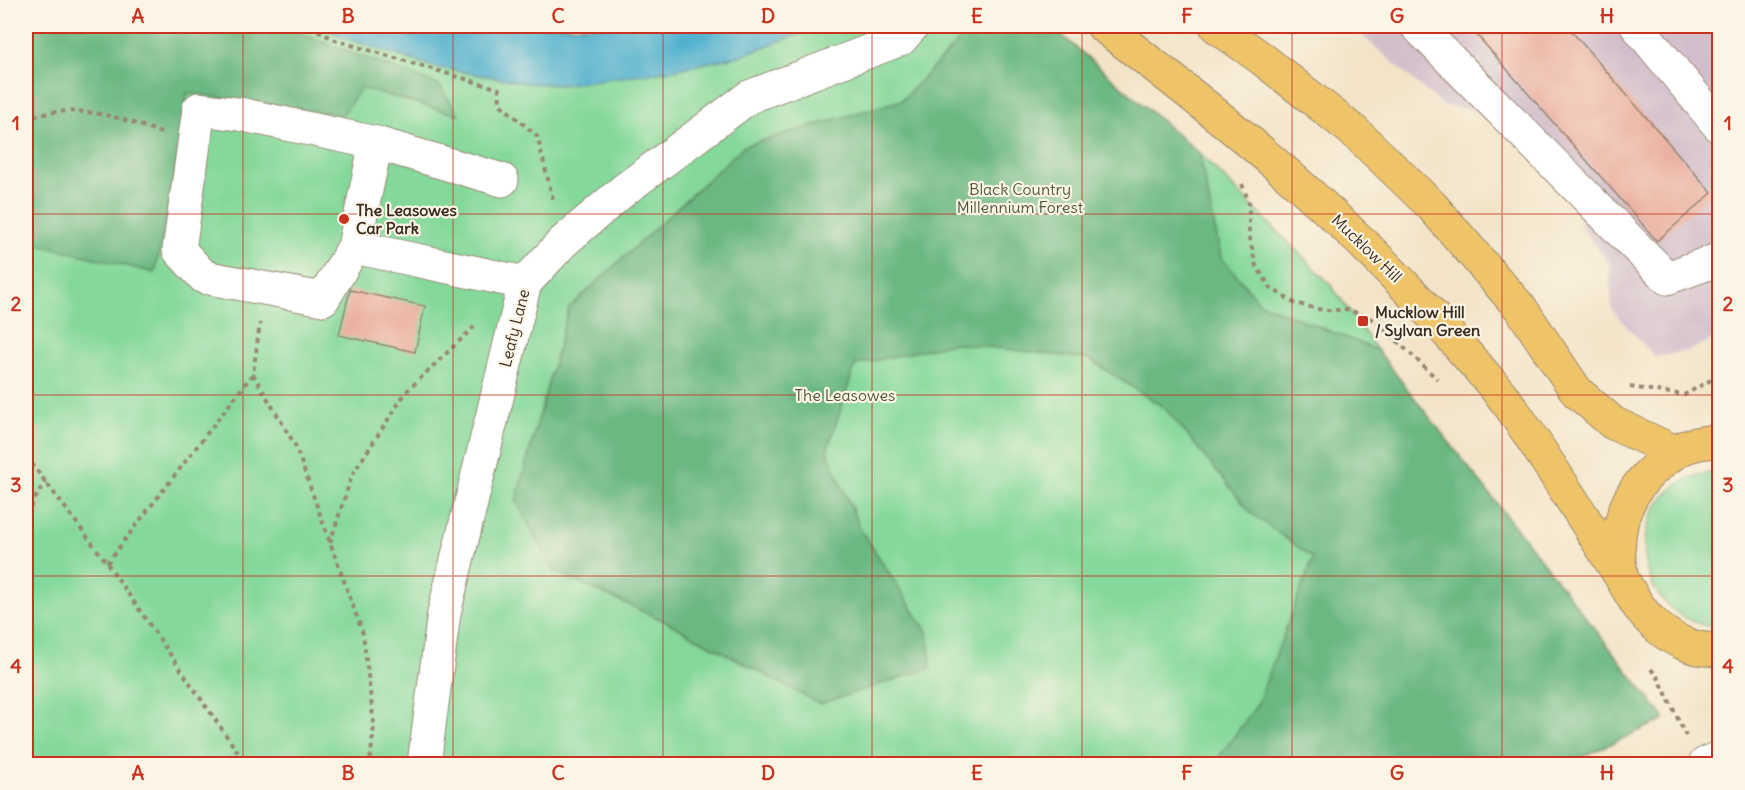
<svg xmlns="http://www.w3.org/2000/svg" width="1745" height="790" viewBox="0 0 1745 790" font-family="Delius,sans-serif">
<rect width="100%" height="100%" fill="#fcf5e5"/>
<filter id="ink" filterUnits="userSpaceOnUse"><feTurbulence type="fractalNoise" baseFrequency=".0167" numOctaves="2"/><feDisplacementMap in="SourceGraphic" scale="12" xChannelSelector="R" yChannelSelector="G"/><feConvolveMatrix kernelMatrix="1 2 1 2 8 2 1 2 1" color-interpolation-filters="sRGB"/></filter>
<filter id="wash" filterUnits="userSpaceOnUse"><feTurbulence type="fractalNoise" baseFrequency=".008" numOctaves="4" result="noise"/><feDisplacementMap in="SourceGraphic" scale="24" xChannelSelector="R" yChannelSelector="G"/><feGaussianBlur stdDeviation="1.35" result="paint"/><feColorMatrix in="noise" values="0 0 0 0 0 0 0 0 0 0 0 0 0 0 0 0 0 1.4 0 .05"/><feComposite in="paint" operator="in"/></filter>
<g filter="url(#wash)">
<rect width="100%" height="100%" fill="#f3e4c8"/>
<path fill="#d1bdcb" d="M 1351,26 L 1719,26 L 1719,336 L 1688,351 L 1655,357 L 1612,310 L 1609,262 L 1581,227 L 1575,196 L 1500,114 L 1442,105 Z"/>
<g fill="#83d89a" stroke="#5f815c" stroke-width="1.5">
<path d="M 26,26 L 1051,26 L 1199,153 L 1330,284 L 1377,350 L 1665,719 L 1567,764 L 26,764 Z"/>
<path d="M 1719,472 L 1720,472 L 1719,628 C 1615,615 1625,475 1719,472 Z"/>
</g>
<g fill="#6ab882" stroke="#527150" stroke-width="1.5">
<path d="M 26,26 L 281,26 L 439,85 L 459,115 L 361,88 L 342,115 L 187,93 L 181,142 L 155,273 L 26,241 Z"/>
<path d="M 973,26 L 1051,26 L 1199,153 L 1221,257 L 1260,303 L 1377,350 L 1665,719 L 1567,764 L 1214,764 L 1257,705 L 1313,558 L 1251,513 L 1165,408 L 1089,359 L 954,343 L 855,365 L 827,451 L 861,530 L 928,633 L 931,668 L 820,704 L 667,622 L 555,572 L 516,501 L 569,308 L 744,146 L 902,100 Z"/>
</g>
<path fill="#50b0ce" stroke="#466d76" stroke-width="1.5" d="M 321,26 L 821,26 L 739,56 L 673,70 L 560,85 L 528,83 L 434,67 L 347,39 Z"/>
<g id="blocks">
<g fill="#e9ac9b">
<path d="M 1469,26 L 1567,26 L 1712,193 L 1657,241 Z"/>
<path d="M 350,290 L 425,306 L 415,352 L 339,335 Z"/>
</g>
</g>
</g>
<g filter="url(#ink)">
<use href="#blocks" fill-opacity="0" stroke="#978773" stroke-width="1.5"/>
<g fill="none" stroke-linecap="round" stroke-linejoin="round">
<defs>
<g id="minor">
<path d="M 1417,26 L 1667,278 L 1720,259"/>
<path d="M 1637,26 L 1720,127"/>
<path d="M 199,109 L 239,114 L 376,143 L 354,247 L 323,299 L 204,277 L 179,250 Z"/>
<path d="M 376,143 L 502,180"/>
<path d="M 354,247 L 525,283"/>
<path d="M 424,764 L 444,613 L 525,283 L 563,242 L 624,190 L 749,97 L 901,39 L 912,26"/>
<path d="M 1705,764 L 1720,757"/>
</g>
<g id="highway">
<path d="M 1103,26 C 1230,123 1349,218 1454,340 C 1473,363 1495,385 1512,409 C 1548,461 1582,516 1616,569 C 1628,587 1635,606 1651,621 C 1669,639 1694,652 1720,649"/>
<path d="M 1216,26 L 1261,58 L 1356,133 L 1432,206 L 1522,310 L 1577,392 L 1613,423 L 1675,452"/>
<path d="M 1621,575 C 1613,531 1624,492 1660,464 C 1670,456 1679,448 1692,445 C 1700,442 1711,442 1720,441"/>
</g>
</defs>
<use href="#minor" stroke="#978773" stroke-width="35"/>
<use href="#highway" stroke="#978773" stroke-width="35"/>
<g stroke="#978773" stroke-width="4" stroke-dasharray="4.5 4.5" stroke-linecap="butt">
<path d="M 310,26 L 335,40 L 499,89 L 500,104 L 537,136 L 554,203"/>
<path d="M 26,120 C 67,101 120,116 161,133"/>
<path d="M 1242,184 L 1249,203 L 1249,235 L 1256,266 L 1271,288 L 1294,303 L 1322,310 L 1349,310 L 1375,320 L 1437,379"/>
<path d="M 253,374 L 295,445 L 363,634 L 374,725 L 370,764"/>
<path d="M 1630,387 L 1684,395 L 1720,375"/>
<path d="M 26,456 L 107,563 L 246,764"/>
<path d="M 26,515 L 45,481"/>
<path d="M 330,543 L 352,475 L 406,392 L 477,324"/>
<path d="M 107,563 L 253,374 L 260,323"/>
<path d="M 1651,669 L 1659,679 L 1686,736"/>
</g>
<use href="#minor" stroke="#fff" stroke-width="33"/>
<use href="#highway" stroke="#efc469" stroke-width="33"/>
</g>
</g>
<path fill="none" stroke="#c8321e" stroke-width="1.5" stroke-opacity="0.55" d="M 243,26 L 243,764M 453,26 L 453,764M 663,26 L 663,764M 872,26 L 872,764M 1082,26 L 1082,764M 1292,26 L 1292,764M 1502,26 L 1502,764M 26,214 L 1720,214M 26,395 L 1720,395M 26,576 L 1720,576"/>
<g fill="#c8321e" stroke="#fcf5e5" stroke-width="2">
<circle cx="344" cy="219" r="6"/>
<rect x="1357" y="315" width="12" height="12" rx="3"/>
</g>
<g text-anchor="middle" dominant-baseline="central" stroke-width="4.5" stroke-linejoin="round" paint-order="stroke">
<g font-size="16" fill="#4d563d" stroke="#fcf5e5">
<text x="1020" y="189">Black Country<tspan x="1020" dy="18">Millennium Forest</tspan></text>
<text x="845" y="395">The Leasowes</text>
</g>
<g font-size="16" font-weight="bold" fill="#3b2a1e" stroke="#fcf5e5" text-anchor="start">
<text x="356" y="210">The Leasowes<tspan x="356" dy="18">Car Park</tspan></text>
<text x="1375" y="312">Mucklow Hill<tspan x="1375" dy="18">/ Sylvan Green</tspan></text>
</g>
<g font-size="16" fill="#3b2a1e" stroke="#fcf5e5">
<text transform="translate(1367 248) rotate(44)">Mucklow Hill</text>
<text transform="translate(514 328) rotate(-76)">Leafy Lane</text>
</g>
</g>
<rect width="1745" height="790" fill="none" stroke="#fcf5e5" stroke-width="66"/>
<rect x="33" y="33" width="1679" height="724" fill="none" stroke="#c8321e" stroke-width="2"/>
<g font-size="20" text-anchor="middle" font-weight="bold" fill="#c8321e">
<text x="138" y="23">A</text>
<text x="348" y="23">B</text>
<text x="558" y="23">C</text>
<text x="768" y="23">D</text>
<text x="977" y="23">E</text>
<text x="1187" y="23">F</text>
<text x="1397" y="23">G</text>
<text x="1607" y="23">H</text>
<text x="16" y="130">1</text>
<text x="1728" y="130">1</text>
<text x="16" y="311">2</text>
<text x="1728" y="311">2</text>
<text x="16" y="492">3</text>
<text x="1728" y="492">3</text>
<text x="16" y="673">4</text>
<text x="1728" y="673">4</text>
<text x="138" y="780">A</text>
<text x="348" y="780">B</text>
<text x="558" y="780">C</text>
<text x="768" y="780">D</text>
<text x="977" y="780">E</text>
<text x="1187" y="780">F</text>
<text x="1397" y="780">G</text>
<text x="1607" y="780">H</text>
</g>
</svg>
